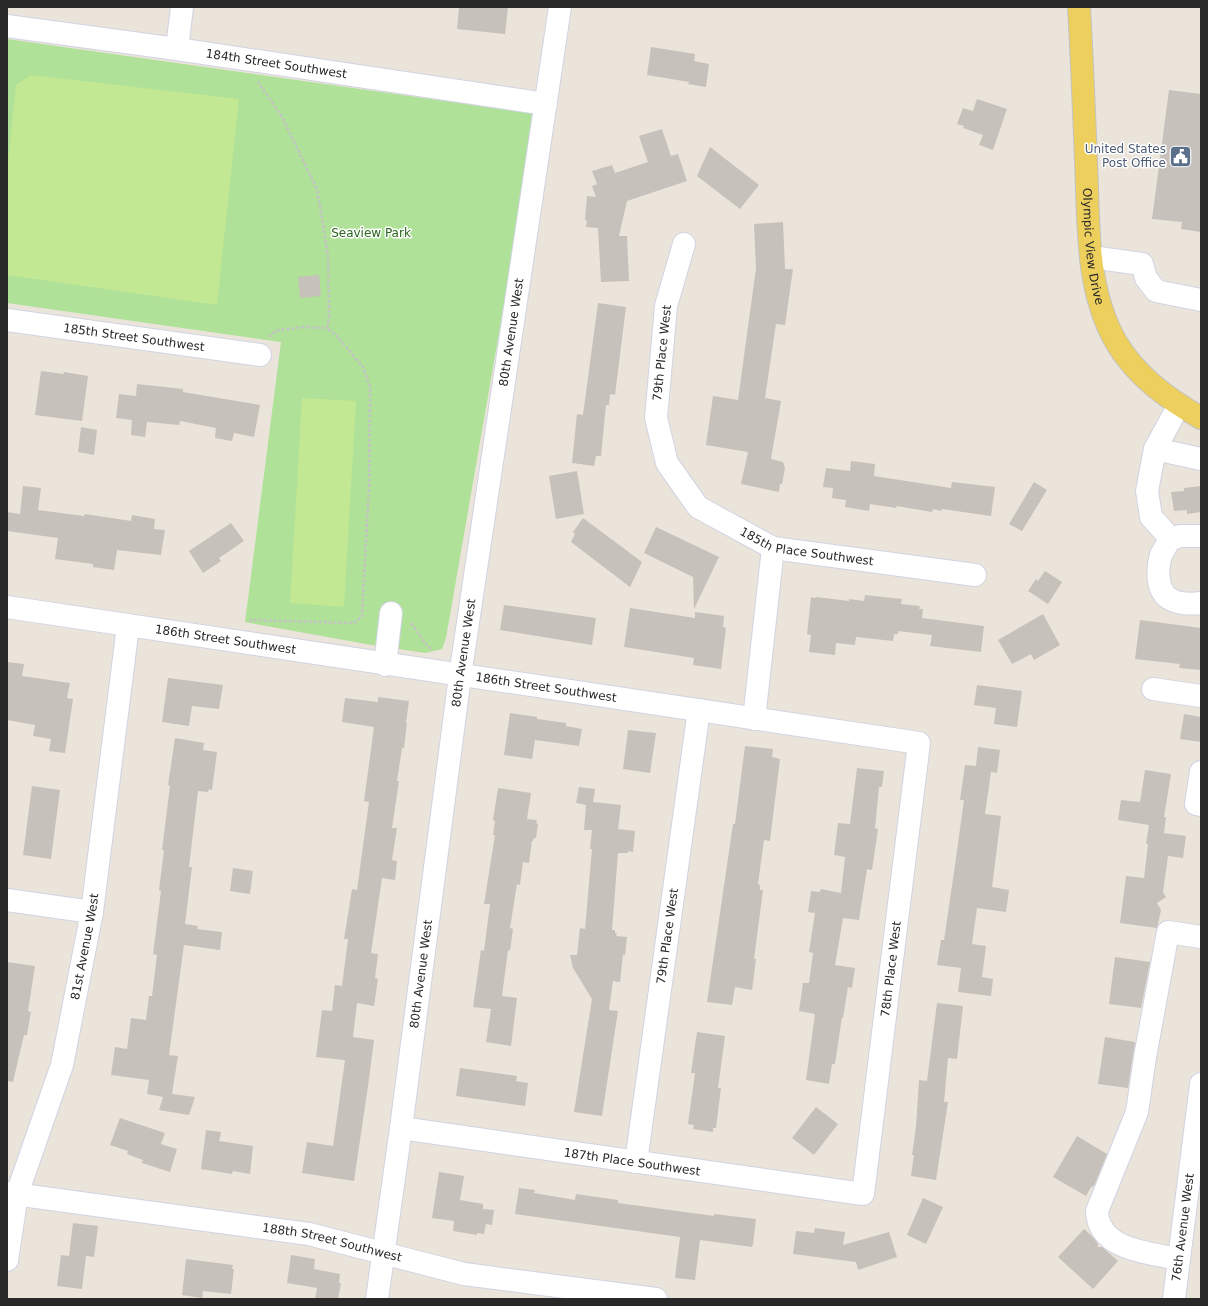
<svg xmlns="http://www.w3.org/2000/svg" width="1208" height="1306" viewBox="0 0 1208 1306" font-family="'DejaVu Sans',sans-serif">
<rect width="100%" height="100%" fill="#ebe4db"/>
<path fill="#afe198" d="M 7,39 L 537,114 L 446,638 L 442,649 L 425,653 L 366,644 L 245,622 L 281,342 L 7,303 Z"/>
<g fill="#c2e893">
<path d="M 31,75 L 239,99 L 217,305 L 7,275 L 7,171 L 16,85 Z"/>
<path d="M 302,398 L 356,401 L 344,607 L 290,603 Z"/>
</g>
<g fill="#c6c1ba">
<path d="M 459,7 L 508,7 L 505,34 L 457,29 Z"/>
<path d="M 651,47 L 695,54 L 694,61 L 709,64 L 706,87 L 688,84 L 689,82 L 647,75 Z"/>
<path d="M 1169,90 L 1201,94 L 1201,232 L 1181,229 L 1182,222 L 1152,219 Z"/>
<path d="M 977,99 L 1007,109 L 993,150 L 979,145 L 983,135 L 963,128 L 964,126 L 957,124 L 963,108 L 973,111 Z"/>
<path d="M 662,129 L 671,156 L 678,154 L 687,181 L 627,201 L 619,236 L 627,236 L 629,281 L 601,282 L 598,228 L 586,227 L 587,221 L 585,220 L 587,196 L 596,197 L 592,186 L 597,184 L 592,171 L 612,165 L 615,173 L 648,162 L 639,136 Z"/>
<path d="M 710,147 L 759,185 L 740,209 L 697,176 Z"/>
<path d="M 783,222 L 785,269 L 793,269 L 785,325 L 776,324 L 765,398 L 781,401 L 771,459 L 783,462 L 785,468 L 782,484 L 780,484 L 779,492 L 741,484 L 748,452 L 706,445 L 713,396 L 738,400 L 756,268 L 754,224 Z"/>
<path d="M 319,275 L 321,296 L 300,298 L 298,277 Z"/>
<path d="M 598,303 L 626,307 L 615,395 L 610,394 L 609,405 L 606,405 L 601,456 L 596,456 L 594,466 L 572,463 L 577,414 L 583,415 Z"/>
<path d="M 41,371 L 63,374 L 64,372 L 88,376 L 82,421 L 35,415 Z"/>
<path d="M 137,384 L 183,389 L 183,392 L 260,405 L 254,437 L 234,433 L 232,441 L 215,438 L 216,428 L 180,421 L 179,425 L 147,422 L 145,437 L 131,435 L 132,420 L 116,418 L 119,394 L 136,396 Z"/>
<path d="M 81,427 L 97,430 L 94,455 L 78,452 Z"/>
<path d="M 851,461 L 875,464 L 874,476 L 951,488 L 952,482 L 995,487 L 991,516 L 942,509 L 941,511 L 933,509 L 932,512 L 897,506 L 896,508 L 870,504 L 869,511 L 845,507 L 846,500 L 832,498 L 833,488 L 823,487 L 826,468 L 850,471 Z"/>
<path d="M 577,471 L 584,514 L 556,519 L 549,476 Z"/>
<path d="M 1034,482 L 1047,490 L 1022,531 L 1009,524 Z"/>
<path d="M 23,486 L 41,488 L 38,510 L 84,516 L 85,514 L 131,521 L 132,515 L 155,519 L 154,529 L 165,530 L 161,555 L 117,550 L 114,570 L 93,567 L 93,564 L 55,559 L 58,538 L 7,531 L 7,512 L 20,514 Z"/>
<path d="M 1201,486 L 1201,512 L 1187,514 L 1187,510 L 1174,511 L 1171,492 L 1184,491 L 1184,488 Z"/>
<path d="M 583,518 L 642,562 L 630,587 L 571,542 L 575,534 L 573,532 Z"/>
<path d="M 231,523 L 244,541 L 219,558 L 221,561 L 203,573 L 189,551 Z"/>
<path d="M 656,527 L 719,557 L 694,609 L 693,577 L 644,553 Z"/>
<path d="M 1045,571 L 1062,582 L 1048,604 L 1028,591 L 1036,579 L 1038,581 Z"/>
<path d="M 865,595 L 902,599 L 901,604 L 920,606 L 919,609 L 923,609 L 922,618 L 984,626 L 981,652 L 930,646 L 932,635 L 898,631 L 898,634 L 894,634 L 893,641 L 856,637 L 855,645 L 836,643 L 835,655 L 809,652 L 811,635 L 807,634 L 811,597 L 816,598 L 816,597 L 849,601 L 849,599 L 864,601 Z"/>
<path d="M 504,605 L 596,618 L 592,645 L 500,630 Z"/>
<path d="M 630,608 L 695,618 L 695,612 L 724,616 L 723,627 L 726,628 L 721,669 L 693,665 L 694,658 L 624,647 Z"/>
<path d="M 1043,614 L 1060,645 L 1034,660 L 1031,654 L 1012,664 L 998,640 Z"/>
<path d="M 1140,620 L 1201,628 L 1201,670 L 1179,668 L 1180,664 L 1135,659 Z"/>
<path d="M 7,662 L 24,664 L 22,676 L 70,683 L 67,698 L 73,699 L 65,753 L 49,751 L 51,739 L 33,736 L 35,725 L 7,720 Z"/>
<path d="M 168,678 L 223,685 L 219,709 L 192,706 L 189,726 L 162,722 Z"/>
<path d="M 977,685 L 1022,691 L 1017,727 L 994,724 L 996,708 L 974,705 Z"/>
<path d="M 378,697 L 409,701 L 406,723 L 407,723 L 404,748 L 402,748 L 397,781 L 399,781 L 392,828 L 397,828 L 392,860 L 397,861 L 395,880 L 382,878 L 371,953 L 378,954 L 375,978 L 378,979 L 374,1006 L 357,1003 L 353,1037 L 374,1040 L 368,1086 L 354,1181 L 302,1173 L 307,1142 L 333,1146 L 345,1060 L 316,1057 L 322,1010 L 332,1011 L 335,985 L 342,986 L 348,939 L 344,939 L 352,889 L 357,890 L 369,802 L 364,801 L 374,727 L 342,722 L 345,698 L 378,702 Z"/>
<path d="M 510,713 L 537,717 L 537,719 L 566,723 L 566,726 L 582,729 L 579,746 L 535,740 L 532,759 L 504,755 Z"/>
<path d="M 1184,714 L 1201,717 L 1201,742 L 1180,739 Z"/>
<path d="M 628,730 L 656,733 L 650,773 L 623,769 Z"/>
<path d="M 175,738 L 204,743 L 203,750 L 217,752 L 212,790 L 209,789 L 208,792 L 198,791 L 189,867 L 192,867 L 185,924 L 198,926 L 197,929 L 222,932 L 220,950 L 184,945 L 169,1055 L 178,1056 L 172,1094 L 195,1097 L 189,1115 L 159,1110 L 163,1097 L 147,1094 L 149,1080 L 111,1075 L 115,1047 L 127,1049 L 131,1018 L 146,1020 L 149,996 L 152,996 L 157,955 L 153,954 L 161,891 L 159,890 L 164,850 L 162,850 L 170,786 L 168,785 Z"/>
<path d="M 745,746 L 773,749 L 772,757 L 780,759 L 770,841 L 764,840 L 758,884 L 760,885 L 760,890 L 763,890 L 754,959 L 756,959 L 752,990 L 735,987 L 732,1005 L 707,1002 L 733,824 L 735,824 Z"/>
<path d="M 978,747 L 1000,750 L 997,773 L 991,772 L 985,814 L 1001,816 L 992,887 L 1009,890 L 1006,912 L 977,908 L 972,944 L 986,946 L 982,977 L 993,979 L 991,996 L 958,992 L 961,968 L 937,965 L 941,940 L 944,940 L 955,865 L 964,800 L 960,800 L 965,765 L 976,766 Z"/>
<path d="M 857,768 L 884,771 L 882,787 L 879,787 L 875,828 L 878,829 L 872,870 L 867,869 L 859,920 L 843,918 L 835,965 L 855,968 L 852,988 L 848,987 L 843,1018 L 842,1017 L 835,1064 L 832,1064 L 829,1084 L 806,1080 L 815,1014 L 799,1011 L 803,983 L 809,983 L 813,953 L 809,952 L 815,913 L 808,912 L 811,891 L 820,892 L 821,889 L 841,893 L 845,857 L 834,855 L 838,823 L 850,824 Z"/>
<path d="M 1145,770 L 1171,774 L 1164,817 L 1166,817 L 1164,833 L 1186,836 L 1183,858 L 1168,856 L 1163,892 L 1166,897 L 1157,903 L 1161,910 L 1157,928 L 1120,923 L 1126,876 L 1144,878 L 1148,844 L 1146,844 L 1149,825 L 1118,820 L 1121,800 L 1140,802 Z"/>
<path d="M 32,786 L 60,790 L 51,859 L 23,855 Z"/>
<path d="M 579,787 L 595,789 L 593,802 L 621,805 L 618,829 L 635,831 L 633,852 L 628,851 L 628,853 L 618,853 L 612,930 L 615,930 L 615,933 L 617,933 L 616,936 L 627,937 L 625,955 L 623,955 L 620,982 L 613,981 L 609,1010 L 618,1011 L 602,1116 L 574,1112 L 592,999 L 573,968 L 570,955 L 577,955 L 580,928 L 585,929 L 592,849 L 590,849 L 592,830 L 584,830 L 586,805 L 576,803 Z"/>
<path d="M 498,788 L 531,793 L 527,819 L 537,820 L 536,823 L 538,824 L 536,838 L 534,838 L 533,841 L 532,841 L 529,863 L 523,862 L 520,885 L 517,884 L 510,928 L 513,929 L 510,951 L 508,950 L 502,996 L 517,998 L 511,1046 L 486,1042 L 491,1009 L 473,1007 L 481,950 L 484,951 L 490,904 L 484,904 L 495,835 L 493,835 L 495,821 L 493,820 Z"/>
<path d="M 233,868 L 253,871 L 250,894 L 230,891 Z"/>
<path d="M 1115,957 L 1150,962 L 1141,1008 L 1109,1004 Z"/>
<path d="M 7,962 L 35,966 L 28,1011 L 31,1012 L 27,1035 L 24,1035 L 13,1082 L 7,1081 Z"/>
<path d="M 937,1003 L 963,1006 L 957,1059 L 948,1058 L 944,1102 L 948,1102 L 936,1180 L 911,1176 L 914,1155 L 912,1155 L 916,1127 L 919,1080 L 927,1081 Z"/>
<path d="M 697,1032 L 725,1036 L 718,1088 L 721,1088 L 716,1128 L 713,1128 L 713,1132 L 693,1129 L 694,1125 L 688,1124 L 695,1073 L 691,1073 Z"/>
<path d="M 1105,1037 L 1135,1042 L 1128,1088 L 1098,1084 Z"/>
<path d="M 460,1068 L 517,1076 L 516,1081 L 528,1083 L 525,1106 L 456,1096 Z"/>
<path d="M 816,1107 L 838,1124 L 814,1155 L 792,1138 Z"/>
<path d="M 120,1118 L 165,1133 L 161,1144 L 177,1149 L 170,1172 L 142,1163 L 143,1160 L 127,1154 L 128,1151 L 110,1145 Z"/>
<path d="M 206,1130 L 221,1132 L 219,1141 L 253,1146 L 250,1174 L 233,1171 L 232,1174 L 201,1169 Z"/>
<path d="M 1077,1136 L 1107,1154 L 1094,1186 L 1091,1187 L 1086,1196 L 1053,1177 Z"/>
<path d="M 439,1172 L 464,1176 L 460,1200 L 483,1204 L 483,1209 L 494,1210 L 492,1225 L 486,1224 L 484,1234 L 477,1233 L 477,1235 L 453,1231 L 454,1221 L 432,1218 Z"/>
<path d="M 519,1188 L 535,1190 L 534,1193 L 575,1200 L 576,1194 L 618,1200 L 618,1203 L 714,1216 L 714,1214 L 756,1219 L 753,1244 L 752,1247 L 700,1240 L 695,1280 L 675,1278 L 680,1237 L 515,1214 Z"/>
<path d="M 923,1198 L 943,1207 L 926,1244 L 907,1235 Z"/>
<path d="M 73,1223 L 98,1226 L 94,1257 L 86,1256 L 82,1289 L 57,1286 L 61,1255 L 69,1256 Z"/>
<path d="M 815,1228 L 845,1232 L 843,1245 L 889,1232 L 897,1257 L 858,1270 L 856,1262 L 793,1254 L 796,1231 L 814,1233 Z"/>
<path d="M 1084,1229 L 1092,1236 L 1098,1244 L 1098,1247 L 1102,1247 L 1118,1261 L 1093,1289 L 1058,1257 Z"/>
<path d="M 291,1255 L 315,1259 L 314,1269 L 340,1274 L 339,1283 L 341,1283 L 338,1299 L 315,1299 L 317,1288 L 287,1283 Z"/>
<path d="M 186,1259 L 233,1265 L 232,1269 L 234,1269 L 231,1294 L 203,1291 L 202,1298 L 182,1295 Z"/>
</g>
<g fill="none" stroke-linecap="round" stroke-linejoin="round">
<defs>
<g id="minor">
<path id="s1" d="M 7,26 L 177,49 L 546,104"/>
<path d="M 177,49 L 182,7"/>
<path id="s2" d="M 684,244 L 666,306 L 656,418 L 667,463 L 698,507 L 773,548 L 975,575"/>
<path d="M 1091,257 L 1142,264 L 1146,278 L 1156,291 L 1201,300"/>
<path id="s3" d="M 7,320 L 260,355"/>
<path d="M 1155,449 L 1201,459"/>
<path d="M 1201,536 L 1180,536 L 1171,539 C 1167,544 1164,549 1161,555 C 1157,568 1156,591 1170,599 C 1178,604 1192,604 1201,603"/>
<path d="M 1171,539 L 1151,517 L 1147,491 L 1155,449 L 1179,405"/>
<path id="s4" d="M 7,607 L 919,743 L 863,1194 L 401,1128"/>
<path d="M 385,665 L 391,613"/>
<path d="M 1153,689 L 1201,696"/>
<path d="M 754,719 L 773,548"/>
<path d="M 1201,772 L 1196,804 L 1201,805"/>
<path d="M 7,900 L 92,912"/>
<path id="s5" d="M 636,1162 L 699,710"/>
<path id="s6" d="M 7,1193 L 309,1234 L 464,1274 L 656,1299"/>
<path d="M 1179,1259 C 1149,1253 1098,1250 1097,1211 L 1137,1112 L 1145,1057 L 1168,932 L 1201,937"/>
<path id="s7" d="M 7,1260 L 17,1194 L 62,1065 L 92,912 L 128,626"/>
<path id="s8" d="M 377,1299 L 401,1128 L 460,676 L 560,7"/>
<path id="s9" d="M 1174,1299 L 1201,1084"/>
</g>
<g id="major">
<path id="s10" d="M 1079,7 C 1082,59 1084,110 1086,162 C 1089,222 1085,288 1116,342 C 1136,376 1168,399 1201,418"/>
</g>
</defs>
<use href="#minor" stroke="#d0d3e2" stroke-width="24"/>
<use href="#major" stroke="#c3c3c3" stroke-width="24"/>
<g stroke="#c3c3c3" stroke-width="2.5" stroke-dasharray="3 2" stroke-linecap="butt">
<path d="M 269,337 L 275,331 L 303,327 L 327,328"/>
<path d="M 250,622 L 251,620 L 354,623 L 362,616 L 369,487 L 370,387 L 363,367 L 336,335 L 327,328 L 329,317 L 328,256 L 317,189 L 282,117 L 258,82"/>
<path d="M 411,623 L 425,643 L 431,649"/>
</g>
<use href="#minor" stroke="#fff" stroke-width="22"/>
<use href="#major" stroke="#edcf5d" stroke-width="22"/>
</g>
<defs>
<symbol id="civic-square" viewBox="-11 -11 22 22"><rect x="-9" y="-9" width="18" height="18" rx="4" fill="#5c6f8a" stroke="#fff"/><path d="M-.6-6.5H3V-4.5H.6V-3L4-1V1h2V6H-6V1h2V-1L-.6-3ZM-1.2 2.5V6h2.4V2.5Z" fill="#fff"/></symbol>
</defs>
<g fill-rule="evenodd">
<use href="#civic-square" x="1168" y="144" width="25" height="25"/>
</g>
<g text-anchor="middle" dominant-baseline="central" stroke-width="3" stroke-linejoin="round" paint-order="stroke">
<g font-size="12" fill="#292929" stroke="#fff">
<text stroke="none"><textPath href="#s1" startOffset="272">184th Street Southwest</textPath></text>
<text stroke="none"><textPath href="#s10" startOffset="240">Olympic View Drive</textPath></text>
<text stroke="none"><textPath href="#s8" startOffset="976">80th Avenue West</textPath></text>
<text stroke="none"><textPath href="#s3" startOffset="128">185th Street Southwest</textPath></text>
<text transform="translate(662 353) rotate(-84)">79th Place West</text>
<text stroke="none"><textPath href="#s2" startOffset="395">185th Place Southwest</textPath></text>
<text stroke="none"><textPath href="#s4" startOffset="221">186th Street Southwest</textPath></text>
<text stroke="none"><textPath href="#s8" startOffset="652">80th Avenue West</textPath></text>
<text stroke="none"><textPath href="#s4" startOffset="545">186th Street Southwest</textPath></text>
<text stroke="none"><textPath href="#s5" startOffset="228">79th Place West</textPath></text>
<text stroke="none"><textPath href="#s7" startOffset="324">81st Avenue West</textPath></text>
<text transform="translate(891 969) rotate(-83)">78th Place West</text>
<text stroke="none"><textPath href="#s8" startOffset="328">80th Avenue West</textPath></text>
<text transform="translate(632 1162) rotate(8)">187th Place Southwest</text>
<text stroke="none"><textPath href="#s9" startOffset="72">76th Avenue West</textPath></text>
<text stroke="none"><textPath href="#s6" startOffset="329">188th Street Southwest</textPath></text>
</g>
<g font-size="12" fill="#4e5e75" stroke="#fff" text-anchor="end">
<text x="1166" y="149">United States<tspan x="1166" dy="14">Post Office</tspan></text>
</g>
<g font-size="12" fill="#28641b" stroke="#fff">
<text x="371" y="233">Seaview Park</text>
</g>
</g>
<rect width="1208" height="1306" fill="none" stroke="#292929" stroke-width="16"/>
</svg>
